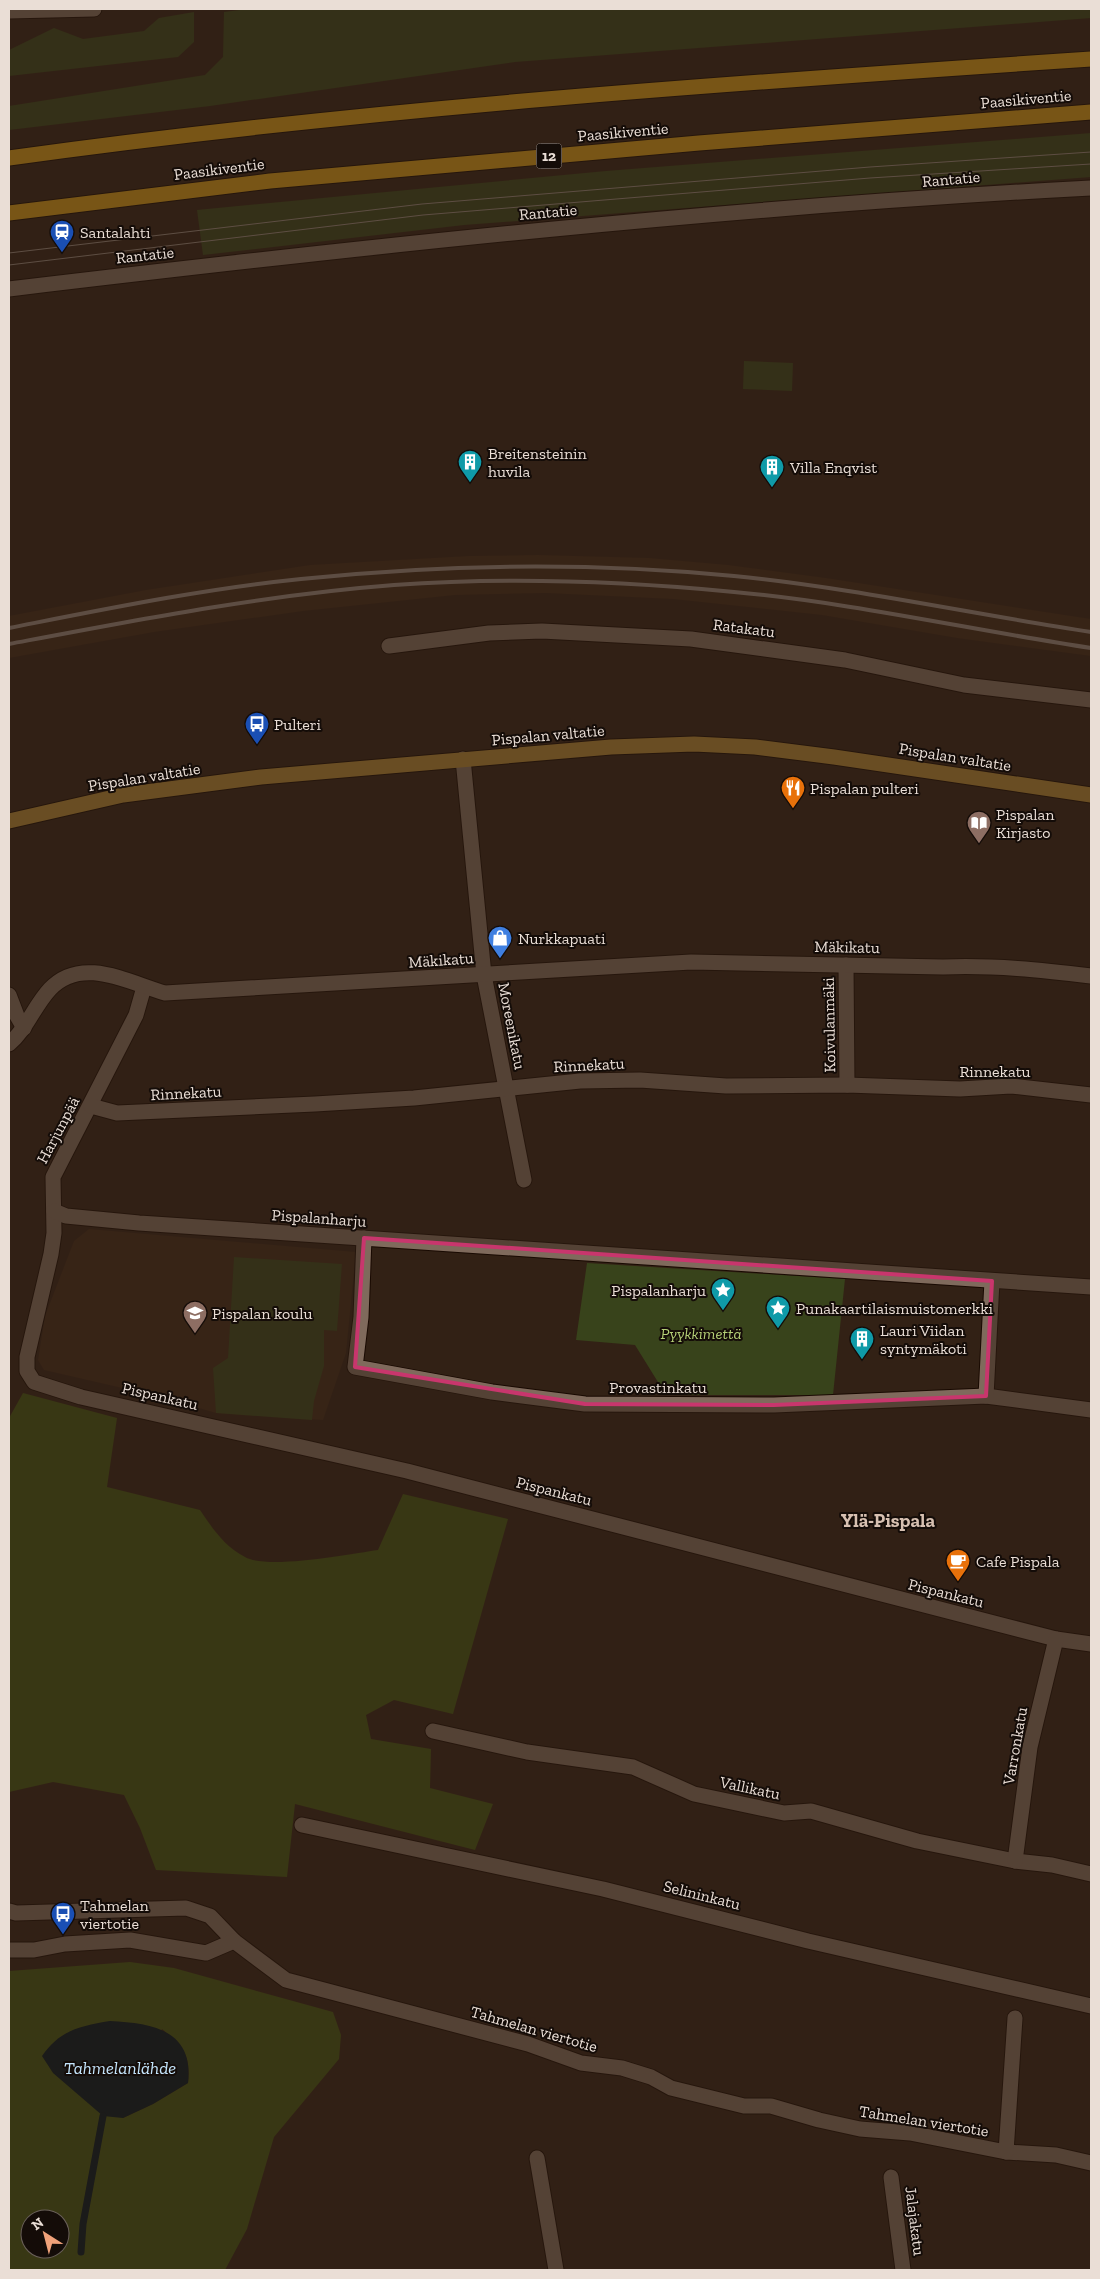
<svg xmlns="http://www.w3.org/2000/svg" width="1100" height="2279" viewBox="0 0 1100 2279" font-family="'Zilla Slab',serif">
<rect width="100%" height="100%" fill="#322115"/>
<g fill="#3f2818">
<path d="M 538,555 L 649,558 L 728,565 L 826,578 L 1091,619 L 1091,656 L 957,638 L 822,615 L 673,599 L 546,593 L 455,595 L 303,611 L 154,632 L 9,658 L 9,616 L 146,590 L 310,565 L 469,556 Z"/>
<path d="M 89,1229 L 356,1252 L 346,1353 L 323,1420 L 216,1413 L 157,1396 L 44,1370 L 38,1360 L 45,1316 L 74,1241 Z"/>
</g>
<g fill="#38431b">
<path d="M 248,9 L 1091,9 L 1091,18 L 515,62 L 210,106 L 9,130 L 9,106 L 205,75 L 223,57 L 224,12 Z"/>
<path d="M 194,12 L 194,42 L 178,57 L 9,76 L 9,50 L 54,28 L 83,39 L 144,31 L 159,18 Z"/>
<path d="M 1091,133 L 1091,177 L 464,225 L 203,255 L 197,210 L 606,171 Z"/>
<path d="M 744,361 L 793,363 L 792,391 L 743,389 Z"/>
<path d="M 234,1257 L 342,1264 L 337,1331 L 324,1330 L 324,1366 L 314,1401 L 312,1420 L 216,1413 L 213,1368 L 228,1358 Z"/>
<path d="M 587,1263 L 845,1279 L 833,1395 L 666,1395 L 635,1345 L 576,1340 Z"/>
</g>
<g fill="#425212" fill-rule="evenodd">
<path d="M 23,1393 L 117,1418 L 107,1487 L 200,1510 C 213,1529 224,1546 245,1557 C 267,1570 351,1554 378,1550 L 403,1494 L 508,1519 L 453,1714 L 394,1700 L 366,1715 L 371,1739 L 431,1749 L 430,1788 L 493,1804 L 475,1850 L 295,1804 L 287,1877 L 156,1870 L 140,1828 L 124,1795 L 53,1782 L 9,1792 L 9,1418 Z"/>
<path d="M 130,1962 L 174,1968 L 333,2012 L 341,2035 L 339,2059 L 274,2137 L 247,2229 L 225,2270 L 9,2270 L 9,1971 ZM 162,2029 C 183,2046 191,2055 188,2083 L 153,2104 L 123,2118 ZM 30,2219 L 60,2219 L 60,2249 L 30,2249 Z"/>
</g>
<path fill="#02141f" d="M 110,2021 C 152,2023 194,2030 188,2083 L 153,2104 L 123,2118 L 103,2116 L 53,2073 L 42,2056 C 60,2030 80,2026 110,2021 Z"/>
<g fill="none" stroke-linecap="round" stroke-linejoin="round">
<path stroke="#02141f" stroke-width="7" d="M 81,2252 L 83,2224 L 103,2116"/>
<defs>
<g id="minor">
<path d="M 9,11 L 94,9"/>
<path d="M 9,289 C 368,246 729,207 1091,188"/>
<path d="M 389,646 L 489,633 L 542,631 L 691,639 L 845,660 L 964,685 L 1091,700"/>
<path d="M 463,759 L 484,975 L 524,1180"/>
<path d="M 846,965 L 847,1085"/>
<path d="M 144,987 L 136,1015 L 53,1177 L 54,1233 L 51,1254 L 27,1357 L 27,1371 L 34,1382 L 81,1397 L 407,1471 L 1056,1639 L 1091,1644"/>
<path d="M 9,995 L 17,1016 L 24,1028"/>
<path d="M 9,1044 C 27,1029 34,1006 50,989 C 82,955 129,983 165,993 L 691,962 L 943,967 C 993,965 1042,970 1091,976"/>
<path d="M 91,1106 L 117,1113 L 315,1104 L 414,1098 L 580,1081 L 640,1080 L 726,1086 L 847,1085 L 960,1089 L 1011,1086 L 1091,1095"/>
<path d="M 54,1211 L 66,1216 L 139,1223 L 1091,1287"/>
<path d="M 364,1238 L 361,1317 L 355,1367 L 492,1392 L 585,1404 L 774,1405 L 986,1396 L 1091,1410"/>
<path d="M 986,1396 L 992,1281"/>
<path d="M 433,1731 L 527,1752 L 633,1767 L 694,1794 L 784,1813 L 811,1811 L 917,1841 L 1015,1861 L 1052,1865 L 1091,1874"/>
<path d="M 302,1825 L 603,1889 L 808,1941 L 1091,2006"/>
<path d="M 1015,1861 L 1030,1747 L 1056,1639"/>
<path d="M 9,1911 L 16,1913 L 186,1908 L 210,1916 L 234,1941 L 286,1980 L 528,2044 L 581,2063 L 622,2068 L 651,2077 L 671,2088 L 744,2106 L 771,2106 L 819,2120 L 860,2129 L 910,2133 L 1006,2152 L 1056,2155 L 1091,2163"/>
<path d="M 9,1950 L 34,1950 L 65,1944 L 130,1940 L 206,1953 L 234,1941"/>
<path d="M 1006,2152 L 1015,2018"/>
<path d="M 537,2158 L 556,2270"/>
<path d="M 891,2177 L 903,2270"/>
</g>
<path id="major" d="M 9,821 L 123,795 L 261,777 L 611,747 L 694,744 L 755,747 L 834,757 L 1091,795"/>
<g id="highway">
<path d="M 9,158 C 368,108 730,83 1091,59"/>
<path d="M 9,213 L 270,181 L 699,143 L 1091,112"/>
</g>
</defs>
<use href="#minor" stroke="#190a02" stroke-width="17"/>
<use href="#major" stroke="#190a02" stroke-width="17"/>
<use href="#highway" stroke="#190a02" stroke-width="17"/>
<use href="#minor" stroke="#7f6a5c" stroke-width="15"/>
<use href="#major" stroke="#ae8433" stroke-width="15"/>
<use href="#highway" stroke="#ce9617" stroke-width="15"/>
<g stroke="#93847a" stroke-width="1">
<path d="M 9,253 L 422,204 L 870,167 L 1091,152"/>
<path d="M 9,265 L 423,215 L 870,178 L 1091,164"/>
</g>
<g stroke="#93847a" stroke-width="4">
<path d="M 9,628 C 106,609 203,589 301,579 C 444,564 590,562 734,576 C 854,588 972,614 1091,632"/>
<path d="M 9,644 C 136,620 264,595 394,585 C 506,577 621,581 734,592 C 854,603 972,630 1091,648"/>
</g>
</g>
<path d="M0 0H1100V2279H0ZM 364,1238 L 992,1281 L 986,1396 L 774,1405 L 585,1404 L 355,1367 Z" fill="#322115" fill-opacity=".55" fill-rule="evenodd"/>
<path fill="none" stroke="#c8366d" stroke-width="4" stroke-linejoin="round" d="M 364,1238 L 992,1281 L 986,1396 L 774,1405 L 585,1404 L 355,1367 Z"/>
<defs>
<symbol id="station-pin" viewBox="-11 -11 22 30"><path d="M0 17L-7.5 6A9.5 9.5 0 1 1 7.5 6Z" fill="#1a4fb4" stroke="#140c08"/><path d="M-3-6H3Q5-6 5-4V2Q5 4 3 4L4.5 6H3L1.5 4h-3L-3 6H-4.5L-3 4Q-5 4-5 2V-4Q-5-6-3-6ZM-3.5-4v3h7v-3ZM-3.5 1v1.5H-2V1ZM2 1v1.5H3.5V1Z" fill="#fff"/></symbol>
<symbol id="building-pin" viewBox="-11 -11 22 30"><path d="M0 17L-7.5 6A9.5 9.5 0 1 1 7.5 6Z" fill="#0f9aa8" stroke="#140c08"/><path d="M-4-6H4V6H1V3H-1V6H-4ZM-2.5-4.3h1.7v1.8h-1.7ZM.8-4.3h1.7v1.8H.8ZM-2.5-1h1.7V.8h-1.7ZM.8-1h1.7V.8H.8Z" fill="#fff"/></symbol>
<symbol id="bus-pin" viewBox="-11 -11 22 30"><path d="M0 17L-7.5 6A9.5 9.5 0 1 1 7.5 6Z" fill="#1a4fb4" stroke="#140c08"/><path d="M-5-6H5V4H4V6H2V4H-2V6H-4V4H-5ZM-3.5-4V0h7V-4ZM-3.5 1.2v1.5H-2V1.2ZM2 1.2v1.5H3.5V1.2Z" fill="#fff"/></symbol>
<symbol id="restaurant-pin" viewBox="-11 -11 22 30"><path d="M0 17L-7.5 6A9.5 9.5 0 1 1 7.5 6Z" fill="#e8710a" stroke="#140c08"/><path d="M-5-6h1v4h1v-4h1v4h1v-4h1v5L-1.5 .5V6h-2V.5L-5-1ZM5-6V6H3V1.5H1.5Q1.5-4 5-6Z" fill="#fff"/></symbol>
<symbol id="library-pin" viewBox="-11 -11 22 30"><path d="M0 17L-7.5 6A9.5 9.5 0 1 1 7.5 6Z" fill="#8d6e63" stroke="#140c08"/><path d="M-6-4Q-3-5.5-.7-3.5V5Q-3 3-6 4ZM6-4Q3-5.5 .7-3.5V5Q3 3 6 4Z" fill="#fff"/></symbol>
<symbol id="shop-pin" viewBox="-11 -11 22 30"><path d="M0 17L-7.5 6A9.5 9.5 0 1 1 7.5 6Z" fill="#3f7fe0" stroke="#140c08"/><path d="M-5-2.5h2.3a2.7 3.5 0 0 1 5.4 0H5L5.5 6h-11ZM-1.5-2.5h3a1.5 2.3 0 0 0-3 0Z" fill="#fff"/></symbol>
<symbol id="sight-pin" viewBox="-11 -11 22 30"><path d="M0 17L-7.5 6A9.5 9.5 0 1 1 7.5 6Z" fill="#0f9aa8" stroke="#140c08"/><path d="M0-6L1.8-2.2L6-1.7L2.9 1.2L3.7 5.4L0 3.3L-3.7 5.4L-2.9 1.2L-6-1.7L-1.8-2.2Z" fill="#fff"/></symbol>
<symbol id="school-pin" viewBox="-11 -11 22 30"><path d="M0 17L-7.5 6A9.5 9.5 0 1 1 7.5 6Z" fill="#8d6e63" stroke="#140c08"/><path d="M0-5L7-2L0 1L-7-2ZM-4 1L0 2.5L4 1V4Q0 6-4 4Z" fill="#fff"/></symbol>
<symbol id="cafe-pin" viewBox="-11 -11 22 30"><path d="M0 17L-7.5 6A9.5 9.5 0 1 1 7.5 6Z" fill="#e8710a" stroke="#140c08"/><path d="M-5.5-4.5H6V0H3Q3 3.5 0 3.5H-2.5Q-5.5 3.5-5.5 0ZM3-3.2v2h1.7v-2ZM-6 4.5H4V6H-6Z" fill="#fff"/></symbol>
</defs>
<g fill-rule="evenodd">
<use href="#station-pin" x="48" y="218" width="28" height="38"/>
<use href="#building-pin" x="456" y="448" width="28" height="38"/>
<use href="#building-pin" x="758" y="453" width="28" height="38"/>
<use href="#bus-pin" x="243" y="710" width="28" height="38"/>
<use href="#restaurant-pin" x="779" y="774" width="28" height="38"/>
<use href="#library-pin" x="965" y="809" width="28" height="38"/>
<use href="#shop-pin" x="486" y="924" width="28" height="38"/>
<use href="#sight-pin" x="709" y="1276" width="28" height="38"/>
<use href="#sight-pin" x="764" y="1294" width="28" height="38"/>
<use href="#school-pin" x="181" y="1299" width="28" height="38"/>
<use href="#building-pin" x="848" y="1325" width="28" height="38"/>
<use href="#cafe-pin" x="944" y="1547" width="28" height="38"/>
<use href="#bus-pin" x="49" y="1900" width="28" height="38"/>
</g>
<g text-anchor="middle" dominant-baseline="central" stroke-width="4" stroke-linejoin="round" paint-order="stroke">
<rect fill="#140c08" stroke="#aa9f98" stroke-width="1" x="536.5" y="143.5" width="25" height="25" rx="4"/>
<g font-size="15" font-weight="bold" fill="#eaded6">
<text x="549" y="156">12</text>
</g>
<g font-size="16" fill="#eaded6" stroke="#140c08">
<text transform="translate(1026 99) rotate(-5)">Paasikiventie</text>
<text transform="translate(623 132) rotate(-5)">Paasikiventie</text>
<text transform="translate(219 169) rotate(-7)">Paasikiventie</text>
<text transform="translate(951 179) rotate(-5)">Rantatie</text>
<text transform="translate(548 212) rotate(-5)">Rantatie</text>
<text transform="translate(145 255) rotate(-6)">Rantatie</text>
<text transform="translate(744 628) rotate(7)">Ratakatu</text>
<text transform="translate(548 735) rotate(-5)">Pispalan valtatie</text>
<text transform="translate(955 757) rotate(9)">Pispalan valtatie</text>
<text transform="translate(144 777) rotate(-9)">Pispalan valtatie</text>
<text transform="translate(847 947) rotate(1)">Mäkikatu</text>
<text transform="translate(441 960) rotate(-4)">Mäkikatu</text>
<text transform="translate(829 1025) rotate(-91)">Koivulanmäki</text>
<text transform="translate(512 1026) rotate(79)">Moreenikatu</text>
<text transform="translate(589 1065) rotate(-3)">Rinnekatu</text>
<text x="995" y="1071">Rinnekatu</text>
<text transform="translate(186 1093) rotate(-3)">Rinnekatu</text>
<text transform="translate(58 1130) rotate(-62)">Harjunpää</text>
<text transform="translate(319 1218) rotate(4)">Pispalanharju</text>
<text x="658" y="1387">Provastinkatu</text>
<text transform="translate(160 1396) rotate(13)">Pispankatu</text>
<text transform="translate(554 1491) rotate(14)">Pispankatu</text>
<text transform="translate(946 1593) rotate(14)">Pispankatu</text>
<text transform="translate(1015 1746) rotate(-80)">Varronkatu</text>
<text transform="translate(750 1788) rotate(12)">Vallikatu</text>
<text transform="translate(702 1895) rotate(14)">Selininkatu</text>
<text transform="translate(534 2029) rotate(16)">Tahmelan viertotie</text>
<text transform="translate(924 2121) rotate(9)">Tahmelan viertotie</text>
<text transform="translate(915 2221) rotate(83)">Jalajakatu</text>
</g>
<g font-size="16" fill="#eaded6" stroke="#140c08" text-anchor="start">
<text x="80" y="232">Santalahti</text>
<text x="488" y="453">Breitensteinin<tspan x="488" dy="18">huvila</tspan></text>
<text x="790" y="467">Villa Enqvist</text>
<text x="274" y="724">Pulteri</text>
<text x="810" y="788">Pispalan pulteri</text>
<text x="996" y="814">Pispalan<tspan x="996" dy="18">Kirjasto</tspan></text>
<text x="518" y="938">Nurkkapuati</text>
<text x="706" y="1290" text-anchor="end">Pispalanharju</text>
<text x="796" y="1308">Punakaartilaismuistomerkki</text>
<text x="212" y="1313">Pispalan koulu</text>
<text x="880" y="1330">Lauri Viidan<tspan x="880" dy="18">syntymäkoti</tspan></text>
<text x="976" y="1561">Cafe Pispala</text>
<text x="80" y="1905">Tahmelan<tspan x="80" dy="18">viertotie</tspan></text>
</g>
<g font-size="16" font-style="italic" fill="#b5d077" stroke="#140c08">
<text x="701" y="1333">Pyykkimettä</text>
</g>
<g font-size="18" font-style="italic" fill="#c4e5fc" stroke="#140c08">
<text x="120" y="2068">Tahmelanlähde</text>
</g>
<g font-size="19" font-weight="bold" fill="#d7c0b1" stroke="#140c08">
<text x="888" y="1520">Ylä-Pispala</text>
</g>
</g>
<rect width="1100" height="2279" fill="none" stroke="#eaded6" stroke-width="20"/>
<g transform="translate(45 2234) rotate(324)"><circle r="24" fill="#140c08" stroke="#6a605a"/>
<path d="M0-4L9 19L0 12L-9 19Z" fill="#f0a27a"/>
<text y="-8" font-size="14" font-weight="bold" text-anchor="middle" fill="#eaded6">N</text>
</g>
</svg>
